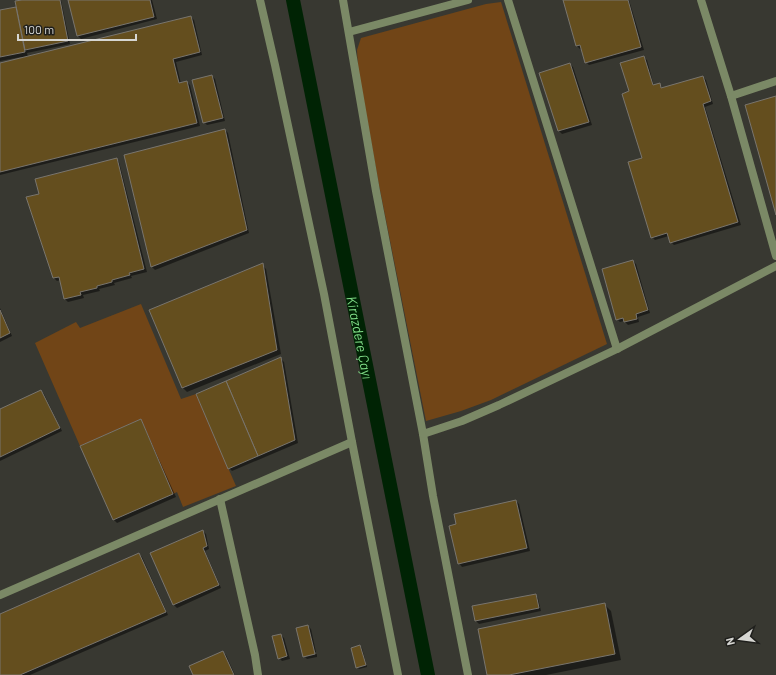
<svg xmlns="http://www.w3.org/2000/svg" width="776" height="675" viewBox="0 0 776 675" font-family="Barlow,sans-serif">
<rect width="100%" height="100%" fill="#383831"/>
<g fill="#714517">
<path d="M 501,2 L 607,344 L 491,400 L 461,411 L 426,421 L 378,180 L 358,68 L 357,50 L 361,38 L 486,4 Z"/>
<path d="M 141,304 L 181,399 L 196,394 L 236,486 L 183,507 L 177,492 L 173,494 L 141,419 L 80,446 L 35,343 L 76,322 L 80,328 Z"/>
</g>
<g fill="#0007">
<path d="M 27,0 L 61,0 L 70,44 L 27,53 L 28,57 L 191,17 L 194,20 L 202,55 L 176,62 L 181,84 L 187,82 L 190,85 L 200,126 L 0,175 L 0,64 L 22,58 L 21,57 L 0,61 L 0,11 L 17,8 Z"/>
<path d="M 69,0 L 152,0 L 157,19 L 81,39 L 78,36 Z"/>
<path d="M 564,0 L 629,0 L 644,50 L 589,65 L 586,62 L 582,48 L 580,49 L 577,46 Z"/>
<path d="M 643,57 L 647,60 L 654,86 L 659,84 L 663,89 L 703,77 L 706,80 L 713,104 L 705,107 L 741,225 L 674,245 L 671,242 L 669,236 L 655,240 L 652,237 L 643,159 L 630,92 Z"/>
<path d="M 570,64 L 573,67 L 592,125 L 562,134 L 559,131 L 541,73 Z"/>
<path d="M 212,76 L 215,79 L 225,121 L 207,125 L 204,122 Z"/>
<path d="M 225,130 L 228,133 L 249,233 L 155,270 L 152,267 L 125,156 Z"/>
<path d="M 116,159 L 119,162 L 147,272 L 131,276 L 132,278 L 114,283 L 115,285 L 99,289 L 100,291 L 83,295 L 84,298 L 68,302 L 65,299 L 61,280 L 57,281 L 54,278 L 40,194 Z"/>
<path d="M 633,261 L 636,264 L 650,313 L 638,317 L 639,322 L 628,325 L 624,321 L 620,322 L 617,319 Z"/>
<path d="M 262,265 L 266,269 L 281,354 L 187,392 L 182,387 Z"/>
<path d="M 0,308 L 12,336 L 0,342 Z"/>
<path d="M 281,359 L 284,362 L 298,443 L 232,471 L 229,468 Z"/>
<path d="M 41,391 L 44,394 L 62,431 L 0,461 L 0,410 Z"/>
<path d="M 140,420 L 143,424 L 176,497 L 117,523 L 114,520 Z"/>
<path d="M 516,501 L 519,504 L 530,551 L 462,567 L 459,563 Z"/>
<path d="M 203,531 L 206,534 L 209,549 L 205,551 L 221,588 L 177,608 L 174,605 Z"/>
<path d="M 139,554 L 142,557 L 168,615 L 30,675 L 0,675 L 0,615 Z"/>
<path d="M 535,595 L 538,598 L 541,611 L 479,624 L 476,621 Z"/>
<path d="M 604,604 L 611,611 L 621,660 L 546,675 L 488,675 Z"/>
<path d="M 308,626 L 311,629 L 316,652 L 304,655 L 304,657 L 304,656 Z"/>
<path d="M 281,635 L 284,638 L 290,659 L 282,661 L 279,658 L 273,637 Z"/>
<path d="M 360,646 L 362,648 L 367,667 L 359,669 L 357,667 Z"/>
<path d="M 223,652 L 226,655 L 235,675 L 194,675 Z"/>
<path d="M 317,654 L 317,657 L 307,659 L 305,657 Z"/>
</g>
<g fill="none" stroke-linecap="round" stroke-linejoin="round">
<path stroke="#002304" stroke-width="14" id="s1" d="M 293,0 L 428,675"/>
</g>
<g fill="#644e1e" stroke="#79756e">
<path d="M 22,0 L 60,0 L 68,41 L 25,50 L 15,1 Z"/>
<path d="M 68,0 L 150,0 L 154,17 L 77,36 Z"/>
<path d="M 563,0 L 628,0 L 641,47 L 585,63 L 580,45 L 576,46 Z"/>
<path d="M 16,7 L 25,52 L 0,57 L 0,10 Z"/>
<path d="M 191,16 L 200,52 L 173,59 L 179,83 L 187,81 L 197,123 L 0,172 L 0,63 Z"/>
<path d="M 644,56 L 653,85 L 660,83 L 661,88 L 703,76 L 711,101 L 703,104 L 738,222 L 670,243 L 667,233 L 651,238 L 628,162 L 642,158 L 622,94 L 629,91 L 620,63 Z"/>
<path d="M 570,63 L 589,122 L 558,131 L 539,73 Z"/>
<path d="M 212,75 L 223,118 L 203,123 L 192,80 Z"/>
<path d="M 776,96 L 776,215 L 745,105 Z"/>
<path d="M 225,129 L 247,230 L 151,267 L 124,155 Z"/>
<path d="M 117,158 L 144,269 L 129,273 L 130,275 L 112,280 L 112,282 L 97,286 L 97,288 L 80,292 L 81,295 L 64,299 L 59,277 L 53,278 L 26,197 L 39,194 L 35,179 Z"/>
<path d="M 633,260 L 648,310 L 636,314 L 637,319 L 624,322 L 623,318 L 616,320 L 602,269 Z"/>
<path d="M 263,263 L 277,350 L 182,388 L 149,310 Z"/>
<path d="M 0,310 L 10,333 L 0,338 Z"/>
<path d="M 281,357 L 295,440 L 258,456 L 226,381 Z"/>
<path d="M 226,381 L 258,456 L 228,469 L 196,394 Z"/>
<path d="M 41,390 L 60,428 L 0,457 L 0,409 Z"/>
<path d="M 141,419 L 173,494 L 113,520 L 80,446 Z"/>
<path d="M 516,500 L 527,548 L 458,564 L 449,526 L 456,524 L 454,514 Z"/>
<path d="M 203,530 L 207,546 L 203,548 L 219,585 L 173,605 L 150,553 Z"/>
<path d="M 139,553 L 166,612 L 20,675 L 0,675 L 0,614 Z"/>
<path d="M 536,594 L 539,608 L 475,621 L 472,606 Z"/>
<path d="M 605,603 L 615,654 L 509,675 L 487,675 L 478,629 Z"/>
<path d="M 308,625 L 315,654 L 303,657 L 296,628 Z"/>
<path d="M 281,634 L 287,656 L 278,659 L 272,636 Z"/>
<path d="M 360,645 L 366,665 L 356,668 L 351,648 Z"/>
<path d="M 223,651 L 234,675 L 193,675 L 189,666 Z"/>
</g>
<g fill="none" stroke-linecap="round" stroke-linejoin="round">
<g stroke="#7b8966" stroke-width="8">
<path d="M 260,0 L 275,65 L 324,294 L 352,442 L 398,675"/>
<path d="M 343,0 L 376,191 L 423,434 L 433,496 L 468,675"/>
<path d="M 508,0 L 617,349"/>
<path d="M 701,0 L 731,96 L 776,256"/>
<path d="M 349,32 L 468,0"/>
<path d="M 731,96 L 776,81"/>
<path d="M 423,434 L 462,421 L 499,405 L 617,349 L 776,266"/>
<path d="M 220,499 L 255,655 L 258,675"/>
<path d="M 0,595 L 352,442"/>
</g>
</g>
<g text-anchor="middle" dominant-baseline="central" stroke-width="4" stroke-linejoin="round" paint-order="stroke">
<g font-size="14" font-style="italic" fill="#7edb86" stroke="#1f1f1c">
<text stroke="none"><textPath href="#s1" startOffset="344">Kirazdere Çayı</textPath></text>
</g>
</g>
<g transform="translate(740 639) rotate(256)" stroke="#1f1f1c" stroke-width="3" paint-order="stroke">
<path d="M0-3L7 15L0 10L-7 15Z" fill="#d6d6d2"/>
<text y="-6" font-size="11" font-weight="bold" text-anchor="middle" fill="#d6d6d2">N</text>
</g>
<path d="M18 34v6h118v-6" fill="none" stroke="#d6d6d2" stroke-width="2"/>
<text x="24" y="34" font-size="12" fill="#d6d6d2" stroke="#1f1f1c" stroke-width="3" paint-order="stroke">100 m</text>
</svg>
